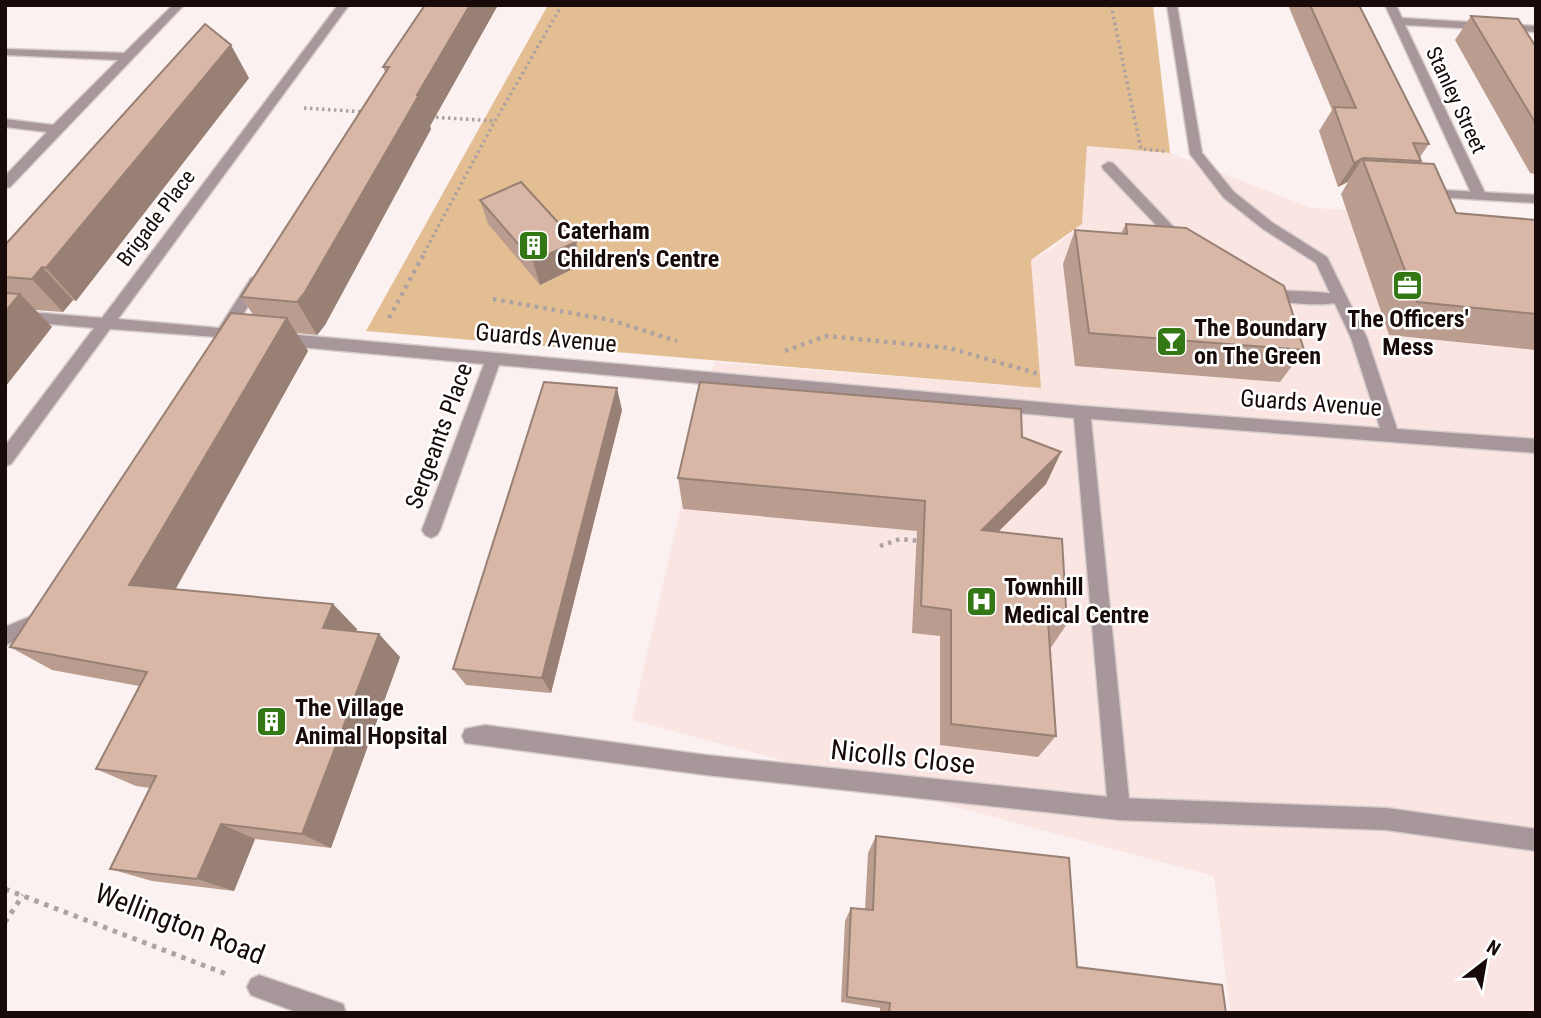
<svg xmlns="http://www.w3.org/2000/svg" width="1541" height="1018" viewBox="0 0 1541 1018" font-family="'Roboto Condensed',sans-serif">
<rect width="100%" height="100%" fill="#faf1f0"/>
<path fill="#fae5e3" d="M 1087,146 L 1170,153 L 1311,208 L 1536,219 L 1536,1013 L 1230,1013 L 1214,876 L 632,720 L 714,362 L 1041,388 L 1031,260 L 1053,248 L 1082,224 Z"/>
<path fill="#e4be93" d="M 548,5 L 1153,5 L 1170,153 L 1087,146 L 1082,224 L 1031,260 L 1041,388 L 366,331 Z"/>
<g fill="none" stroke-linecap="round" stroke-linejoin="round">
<defs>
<g id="service">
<path d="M 1108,162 L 1113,163 L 1186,240 L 1186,246 L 1176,246 L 1103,169 L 1102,166 Z"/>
<path d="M 1424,189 L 1536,195 L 1536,203 L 1419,196 L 1419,190 Z"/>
<path d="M 1267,289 C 1283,292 1340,290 1347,298 C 1336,310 1278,302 1262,298 L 1260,294 Z"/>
<path d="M 485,725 L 706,755 L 1119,798 L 1386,808 L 1536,829 L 1536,851 L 1386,830 L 1119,820 L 706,775 L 465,743 L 462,736 L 465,729 Z"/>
</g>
<g id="minor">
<path d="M 173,5 L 184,5 L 10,187 L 5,188 L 5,176 L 47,132 L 5,127 L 5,119 L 53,125 L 118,60 L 5,55 L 5,49 L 124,53 Z"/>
<path d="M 338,5 L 349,5 L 118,319 L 219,328 L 251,278 L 256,277 L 263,282 L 234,329 L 244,331 L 247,335 L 244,339 L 110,329 L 11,464 L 5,466 L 5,446 L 94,328 L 5,320 L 5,310 L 102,318 Z"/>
<path d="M 1167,5 L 1177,5 L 1202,153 L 1234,192 L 1273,223 L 1327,257 L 1367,338 L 1397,429 L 1536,439 L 1536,453 L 1091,419 L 1130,809 L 1127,817 L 1119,820 L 1111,817 L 1108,809 L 1074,418 L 499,365 L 440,530 L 437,535 L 431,538 L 425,535 L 422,530 L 484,364 L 277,345 L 269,339 L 277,333 L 1082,406 L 1380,428 L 1351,338 L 1316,263 L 1263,229 L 1224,198 L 1190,154 Z"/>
<path d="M 1385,5 L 1396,5 L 1402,18 L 1536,26 L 1536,32 L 1405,25 L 1486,195 L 1484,198 L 1474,198 L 1472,195 Z"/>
<path d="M 41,612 L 48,615 L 50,621 L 48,627 L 5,645 L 5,627 Z"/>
<path d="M 259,975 L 343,1004 L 346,1013 L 299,1013 L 251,995 L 247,987 L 251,979 Z"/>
</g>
</defs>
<use href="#service" stroke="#d6cccb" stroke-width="3"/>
<use href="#minor" stroke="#d6cccb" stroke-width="3"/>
<g stroke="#ada2a1" stroke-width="3.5" stroke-dasharray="2.5 3.5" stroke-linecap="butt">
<path d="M 1111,5 L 1141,149 L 1164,151"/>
<path d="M 304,108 L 365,112"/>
<path d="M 430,117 L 495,121"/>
<path d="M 424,253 L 495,121 L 562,5"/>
</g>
<g stroke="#ada2a1" stroke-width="4.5" stroke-dasharray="3.5 5" stroke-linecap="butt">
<path d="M 493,299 L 610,320 L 677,341"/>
<path d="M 389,318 L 425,252"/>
<path d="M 785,351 L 826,336 L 949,348 L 1039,374"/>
<path d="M 880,546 L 900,539 L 921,541"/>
</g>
<g stroke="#ada2a1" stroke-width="5" stroke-dasharray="4.5 6" stroke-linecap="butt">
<path d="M 5,889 L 226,974"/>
<path d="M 5,922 L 23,895"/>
</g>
<use href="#service" fill="#a7969a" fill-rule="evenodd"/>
<use href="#minor" fill="#a7969a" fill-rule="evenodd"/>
</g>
<g fill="#bb9d8f">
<path d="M 425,5 L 498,5 L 430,126 L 431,129 L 325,325 L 317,335 L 296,333 L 308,351 L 175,589 L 357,629 L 356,631 L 400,657 L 331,848 L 255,839 L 234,891 L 152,881 L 110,869 L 150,788 L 136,786 L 96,769 L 139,686 L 52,670 L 10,647 L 254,316 L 241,297 L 385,72 L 383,67 Z"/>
<path d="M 1288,5 L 1359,5 L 1429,144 L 1420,157 L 1421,161 L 1420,164 L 1456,213 L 1536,220 L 1536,350 L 1389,335 L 1341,194 L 1348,182 L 1338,187 L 1319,131 L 1332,110 Z"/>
<path d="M 1471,16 L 1536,47 L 1536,174 L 1530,173 L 1455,40 Z"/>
<path d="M 249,78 L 76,301 L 73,300 L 63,312 L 35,310 L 52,327 L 5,387 L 5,245 Z"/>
<path d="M 480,200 L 581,265 L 540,285 L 488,224 Z"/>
<path d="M 1126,224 L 1304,350 L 1280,382 L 1075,366 L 1063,264 L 1075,230 L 1121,233 Z"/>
<path d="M 622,410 L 551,693 L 466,685 L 453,669 Z"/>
<path d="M 1022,437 L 1061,452 L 1046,484 L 998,532 L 1067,624 L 1050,649 L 1056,736 L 1038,757 L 940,745 L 940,636 L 912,633 L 917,531 L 683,509 L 678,478 Z"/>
<path d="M 876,836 L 1077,967 L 1226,1013 L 880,1013 L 880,1008 L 841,1002 L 845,921 L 851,908 L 865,910 L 868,853 Z"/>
</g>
<g fill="#988074">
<path d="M 470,5 L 498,5 L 430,126 L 431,129 L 325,325 L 317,335 L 297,302 L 417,95 Z"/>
<path d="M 231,45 L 249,78 L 76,301 L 46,268 Z"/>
<path d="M 1363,158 L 1347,182 L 1338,187 L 1354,163 Z"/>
<path d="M 576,242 L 581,265 L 540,285 L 533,261 Z"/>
<path d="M 42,267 L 73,300 L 63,312 L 32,279 Z"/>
<path d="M 20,294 L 52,327 L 5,387 L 5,312 Z"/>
<path d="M 287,318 L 308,351 L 164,610 L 129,585 Z"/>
<path d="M 617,388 L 622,410 L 551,693 L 542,678 Z"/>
<path d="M 1061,452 L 1046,484 L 970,560 L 982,530 Z"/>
<path d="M 333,604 L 357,629 L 347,652 L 323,628 Z"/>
<path d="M 379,634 L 400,657 L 331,848 L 302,834 Z"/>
<path d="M 221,824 L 255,839 L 234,891 L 197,879 Z"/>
</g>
<g fill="#d9b7a6" stroke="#988074" stroke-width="2">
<path d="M 425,5 L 470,5 L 417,95 L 419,95 L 305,292 L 297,302 L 241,297 L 389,67 L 383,67 Z"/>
<path d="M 1310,5 L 1359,5 L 1429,144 L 1413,143 L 1421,161 L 1363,158 L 1354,163 L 1334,107 L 1356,108 Z"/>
<path d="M 1471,16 L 1518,19 L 1536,47 L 1536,124 Z"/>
<path d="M 205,24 L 231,45 L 46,268 L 42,267 L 32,279 L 5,277 L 5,245 Z"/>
<path d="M 1363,160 L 1434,164 L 1456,213 L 1536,220 L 1536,314 L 1417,302 Z"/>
<path d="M 521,182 L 576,242 L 533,261 L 480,200 Z"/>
<path d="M 1126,224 L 1186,228 L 1284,286 L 1304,350 L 1089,333 L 1075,230 L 1127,234 Z"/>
<path d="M 5,293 L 20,294 L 5,312 Z"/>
<path d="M 231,313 L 287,318 L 129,585 L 333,604 L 323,628 L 379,634 L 302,834 L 221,824 L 197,879 L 110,869 L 156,776 L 96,769 L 147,672 L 10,647 Z"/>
<path d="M 544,382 L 617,388 L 542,678 L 453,669 Z"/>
<path d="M 700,382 L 1021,409 L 1022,437 L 1061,452 L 982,530 L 1062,539 L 1067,624 L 1048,621 L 1056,736 L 951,724 L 951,610 L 921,606 L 925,501 L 678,478 Z"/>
<path d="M 876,836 L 1069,858 L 1077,967 L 1222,985 L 1226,1013 L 889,1013 L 890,1003 L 847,997 L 851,908 L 873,910 Z"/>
</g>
<defs>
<symbol id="building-square" viewBox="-11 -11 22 22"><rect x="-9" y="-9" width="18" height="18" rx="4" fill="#347715" stroke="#fff"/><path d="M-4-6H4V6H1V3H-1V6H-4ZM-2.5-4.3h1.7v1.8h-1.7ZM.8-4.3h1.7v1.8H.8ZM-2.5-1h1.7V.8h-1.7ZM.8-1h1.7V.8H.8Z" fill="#fff"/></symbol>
<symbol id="office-square" viewBox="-11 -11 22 22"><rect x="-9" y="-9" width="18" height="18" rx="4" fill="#347715" stroke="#fff"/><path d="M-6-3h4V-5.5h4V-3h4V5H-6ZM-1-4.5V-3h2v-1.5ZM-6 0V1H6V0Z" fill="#fff"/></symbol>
<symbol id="bar-square" viewBox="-11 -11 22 22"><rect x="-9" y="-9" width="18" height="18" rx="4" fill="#347715" stroke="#fff"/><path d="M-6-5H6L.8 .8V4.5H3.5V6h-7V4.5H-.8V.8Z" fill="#fff"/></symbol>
<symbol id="hospital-square" viewBox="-11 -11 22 22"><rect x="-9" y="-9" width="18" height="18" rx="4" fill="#347715" stroke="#fff"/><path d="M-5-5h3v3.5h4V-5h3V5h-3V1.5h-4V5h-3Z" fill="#fff"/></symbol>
</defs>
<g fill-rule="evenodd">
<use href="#building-square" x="516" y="228" width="35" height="35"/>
<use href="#office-square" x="1390" y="268" width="35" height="35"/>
<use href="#bar-square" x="1154" y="324" width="35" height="35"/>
<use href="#hospital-square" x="964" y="584" width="35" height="35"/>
<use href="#building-square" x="254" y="704" width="35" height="35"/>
</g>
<g text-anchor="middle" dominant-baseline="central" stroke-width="5" stroke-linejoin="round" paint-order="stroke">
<g font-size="21" fill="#170a09" stroke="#fff">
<text transform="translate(1456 100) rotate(65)">Stanley Street</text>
<text transform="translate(156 218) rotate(-53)">Brigade Place</text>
</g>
<g font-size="24" font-weight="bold" fill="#170a09" stroke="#fff" text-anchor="start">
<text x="557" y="231">Caterham<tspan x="557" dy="28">Children's Centre</tspan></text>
<text x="1408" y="319" text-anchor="middle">The Officers'<tspan x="1408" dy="28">Mess</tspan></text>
<text x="1194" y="328">The Boundary<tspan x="1194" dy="28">on The Green</tspan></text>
<text x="1004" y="587">Townhill<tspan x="1004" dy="28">Medical Centre</tspan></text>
<text x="295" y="708">The Village<tspan x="295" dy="28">Animal Hopsital</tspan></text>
</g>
<g font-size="24" fill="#170a09" stroke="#fff">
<text transform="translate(546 338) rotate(5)">Guards Avenue</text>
<text transform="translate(1311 403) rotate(4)">Guards Avenue</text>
<text transform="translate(439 436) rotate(-70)">Sergeants Place</text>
</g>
<g font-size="28" fill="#170a09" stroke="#fff">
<text transform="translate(903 757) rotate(6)">Nicolls Close</text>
<text transform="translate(180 924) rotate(21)">Wellington Road</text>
</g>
</g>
<rect width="1541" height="1018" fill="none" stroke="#170a09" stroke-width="14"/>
<g transform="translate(1485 962) rotate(31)" stroke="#ffffff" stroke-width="5" paint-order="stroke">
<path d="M0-5L12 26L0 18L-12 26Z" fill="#170a09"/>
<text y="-10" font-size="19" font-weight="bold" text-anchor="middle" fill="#170a09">N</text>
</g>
</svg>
